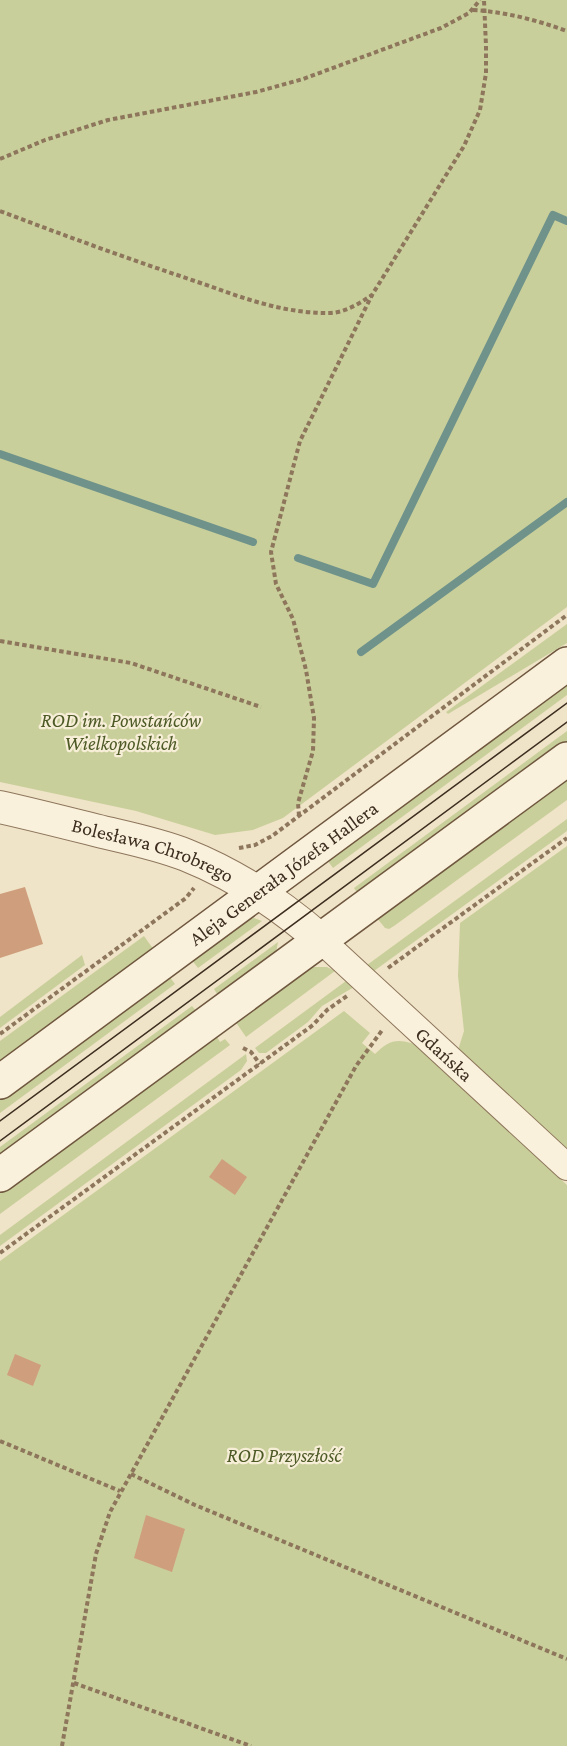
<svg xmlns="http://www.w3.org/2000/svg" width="567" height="1746" viewBox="0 0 567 1746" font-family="'Crimson Pro',serif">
<rect width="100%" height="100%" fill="#f0e4c8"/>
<g fill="#c9cf9b">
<path d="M 0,0 L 567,0 L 567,607 L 283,818 L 253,830 L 215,835 L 136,811 L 0,782 Z"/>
<path d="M 567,624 L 567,643 L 448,714 L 446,712 Z"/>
<path d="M 567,683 L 567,695 L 333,868 L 327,860 Z"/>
<path d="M 567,731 L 567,741 L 358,894 L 354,888 Z"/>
<path d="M 567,777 L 567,800 L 394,926 L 389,929 L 385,928 L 376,917 Z"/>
<path d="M 567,819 L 567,831 L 374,971 L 367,965 Z"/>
<path d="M 567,846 L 567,1149 L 458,1050 L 464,1031 L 458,976 L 460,923 Z"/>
<path d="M 254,918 L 262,921 L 198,968 L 191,959 L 249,919 Z"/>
<path d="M 144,936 L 154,950 L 0,1065 L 0,1041 Z"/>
<path d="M 278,942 L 276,953 L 219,997 L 214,989 Z"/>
<path d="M 82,955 L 85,965 L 0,1028 L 0,1017 Z"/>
<path d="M 312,967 L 327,967 L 335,971 L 246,1037 L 235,1021 L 307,969 Z"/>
<path d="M 169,976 L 175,984 L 0,1113 L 0,1100 Z"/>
<path d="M 346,981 L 354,987 L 322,1006 L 308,1022 L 266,1053 L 259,1053 L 255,1048 Z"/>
<path d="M 192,1006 L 198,1013 L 0,1158 L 0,1147 Z"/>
<path d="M 344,1011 L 370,1033 L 362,1043 L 375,1054 C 388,1041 396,1038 414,1044 L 567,1185 L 567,1746 L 0,1746 L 0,1261 Z"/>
<path d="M 216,1035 L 220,1042 L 225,1039 L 230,1045 L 0,1214 L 0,1193 Z"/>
<path d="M 246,1054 L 247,1061 L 241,1070 L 0,1246 L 0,1235 Z"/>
</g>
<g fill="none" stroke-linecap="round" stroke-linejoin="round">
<g stroke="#6f938a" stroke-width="8">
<path d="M 0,454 L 253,542"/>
<path d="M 298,558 L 373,584 L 553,215 L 567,221"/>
<path d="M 361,652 L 567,502"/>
</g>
</g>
<g fill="#cf9f7d">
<path d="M 25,887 L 43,944 L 0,958 L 0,894 Z"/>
<path d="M 222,1159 L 247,1177 L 235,1195 L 209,1177 Z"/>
<path d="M 15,1354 L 41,1365 L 33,1386 L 7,1375 Z"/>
<path d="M 146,1515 L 185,1529 L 172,1572 L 134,1558 Z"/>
</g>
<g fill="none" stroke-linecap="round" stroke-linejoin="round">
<defs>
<g id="minor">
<path id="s1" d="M 321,940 L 567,1167"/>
</g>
<g id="tertiary">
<path id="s2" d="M 0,807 C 36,815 71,824 107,833 C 133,839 161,845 186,855 C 236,875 281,905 321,940"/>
</g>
<g id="secondary">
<path id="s3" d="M 0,1082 L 567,664"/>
<path d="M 0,1175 L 567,759"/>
</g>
</defs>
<use href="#minor" stroke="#8d765c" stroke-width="28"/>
<use href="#tertiary" stroke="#8d765c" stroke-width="34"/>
<use href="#secondary" stroke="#6f573f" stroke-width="36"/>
<g stroke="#8d765c" stroke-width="4" stroke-dasharray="4.5 3" stroke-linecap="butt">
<path d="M 473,10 C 506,12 536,20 567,31"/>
<path d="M 0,159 L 45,140 L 108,120 L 256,92 L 303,79 L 441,28 L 469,13 L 480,0"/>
<path d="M 0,211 C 63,235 126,258 189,279 C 236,295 280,314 331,313 C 346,312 360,303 372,295 L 464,146 L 480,110 L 486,73 L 486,46 L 484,0"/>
<path d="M 0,641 L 131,663 L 261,707"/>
<path d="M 299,816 L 298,803 L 313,751 L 314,718 L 306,670 L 293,619 L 276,584 L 271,552 L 300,441 L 372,295"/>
<path d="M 239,848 L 255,845 L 272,836 L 567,615"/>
<path d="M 388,968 L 567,838"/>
<path d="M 0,1034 L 186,898 L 194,888"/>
<path d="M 243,1048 L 251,1052 L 260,1064"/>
<path d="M 0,1253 L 313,1025 L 327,1010 L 347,996"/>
<path d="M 0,1441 L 120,1491"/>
<path d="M 131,1474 L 195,1505 L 567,1659"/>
<path d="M 74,1683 L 251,1746"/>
<path d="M 62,1746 L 96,1554 L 110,1512 L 356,1066 L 383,1029"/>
</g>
<use href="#minor" stroke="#faf1dc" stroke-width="26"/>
<use href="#tertiary" stroke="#faf1dc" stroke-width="32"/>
<use href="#secondary" stroke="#faf1dc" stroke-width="33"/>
<g stroke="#3d2e20" stroke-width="1.5">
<path d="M 0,1121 L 567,703"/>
<path d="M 0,1141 L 567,722"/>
</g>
</g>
<g text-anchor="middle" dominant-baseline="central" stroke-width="4.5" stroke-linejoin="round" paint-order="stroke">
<g font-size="20" font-style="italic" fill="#4d5a26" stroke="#f7eed8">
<text x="121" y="720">ROD im. Powstańców<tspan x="121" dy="23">Wielkopolskich</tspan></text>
<text x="284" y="1455">ROD Przyszłość</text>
</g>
<g font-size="20" fill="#3d2e20" stroke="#f7eed8">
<text stroke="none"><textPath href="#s2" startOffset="159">Bolesława Chrobrego</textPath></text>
<text stroke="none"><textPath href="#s3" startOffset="352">Aleja Generała Józefa Hallera</textPath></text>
<text stroke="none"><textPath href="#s1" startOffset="168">Gdańska</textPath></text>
</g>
</g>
</svg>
